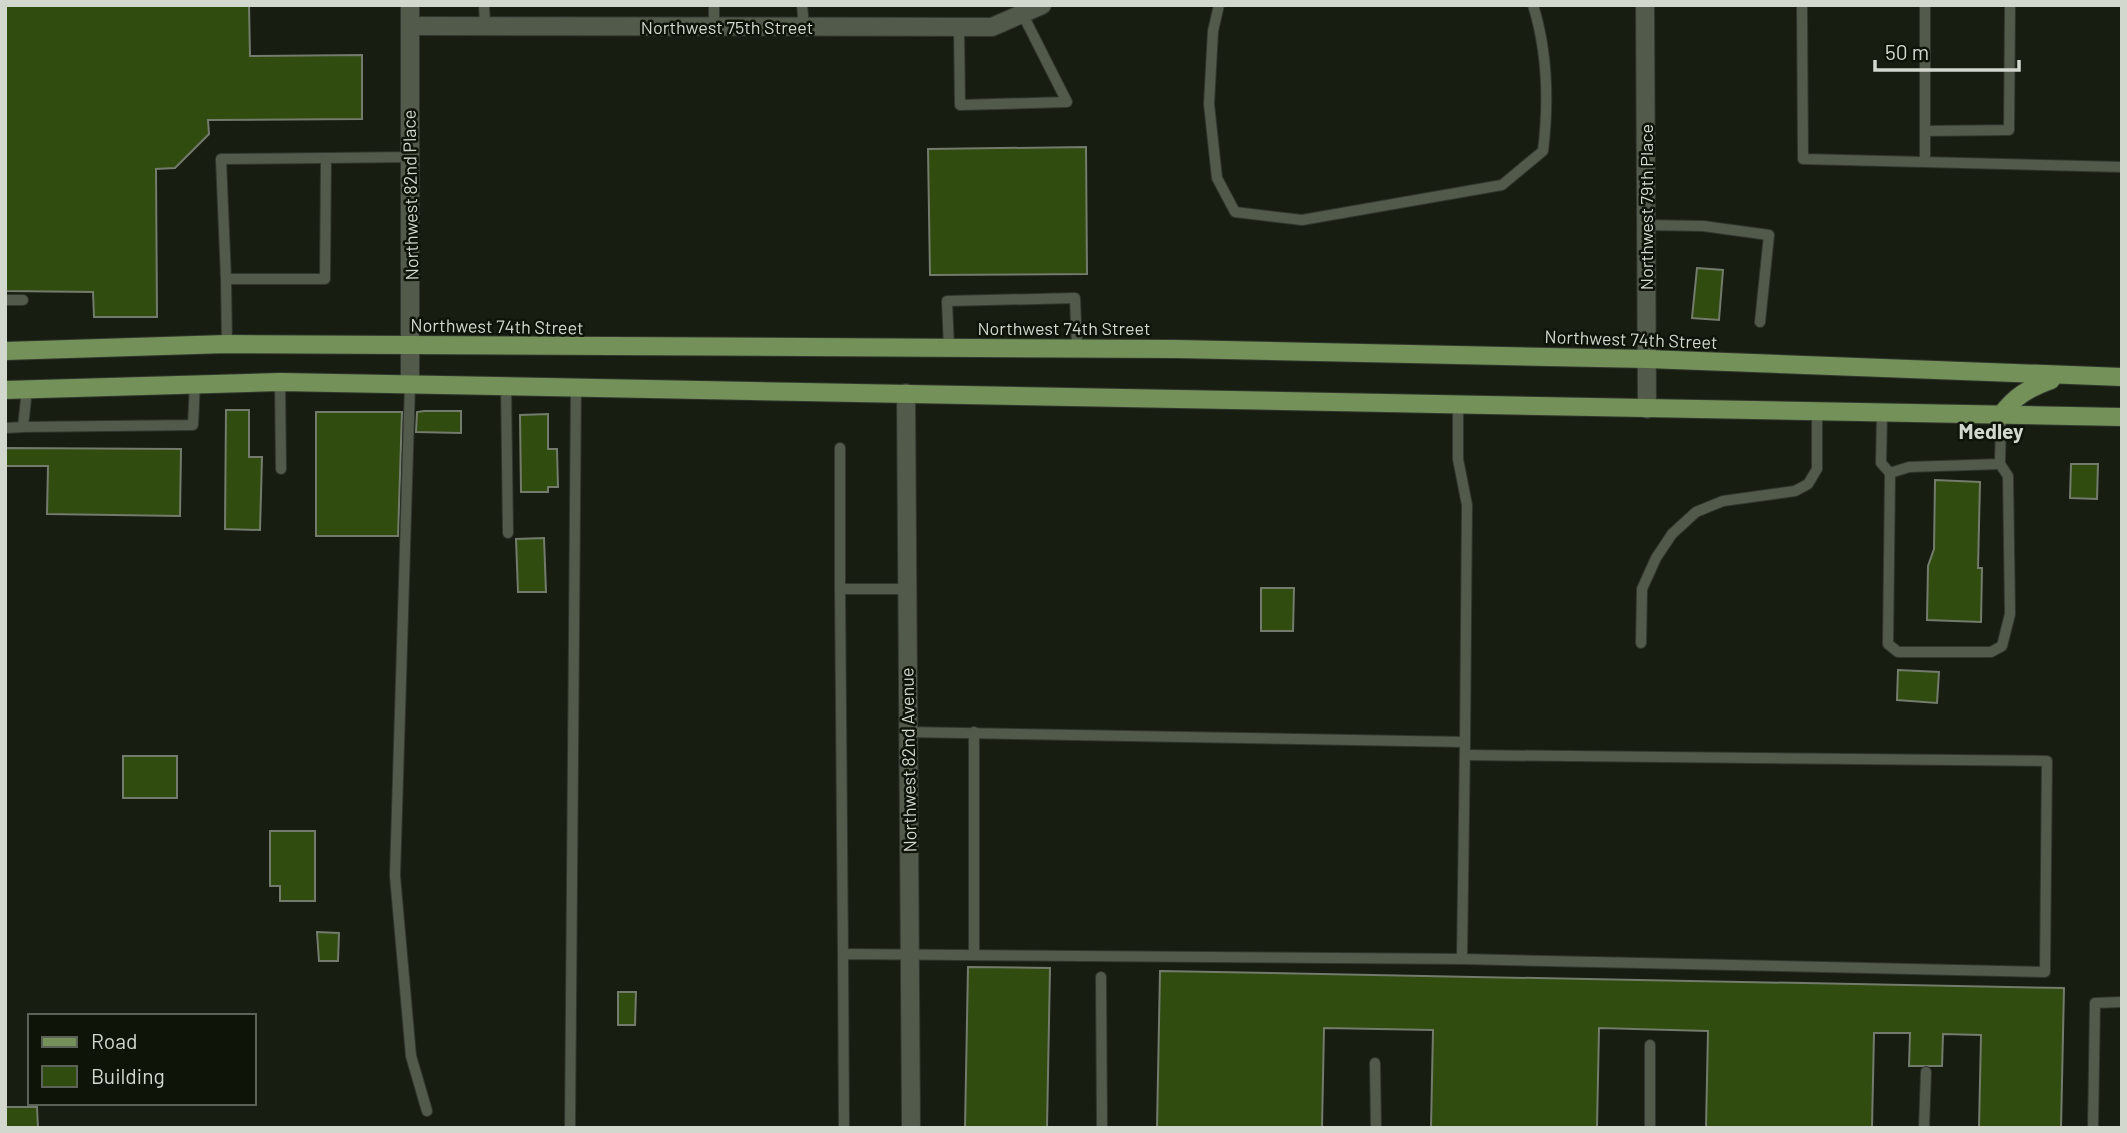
<svg xmlns="http://www.w3.org/2000/svg" width="2127" height="1133" viewBox="0 0 2127 1133" font-family="Barlow,sans-serif">
<rect width="100%" height="100%" fill="#171d11"/>
<g fill="#304c0f" stroke="#737b6c" stroke-width="2">
<path d="M 5,5 L 249,5 L 250,56 L 362,55 L 362,119 L 208,120 L 209,134 L 175,168 L 156,169 L 157,317 L 94,317 L 93,292 L 5,291 Z"/>
<path d="M 1086,147 L 1087,274 L 930,275 L 928,149 Z"/>
<path d="M 1697,268 L 1723,270 L 1719,320 L 1692,318 Z"/>
<path d="M 226,410 L 249,410 L 249,457 L 262,457 L 260,530 L 225,529 Z"/>
<path d="M 424,411 L 461,411 L 461,433 L 416,432 L 417,412 Z"/>
<path d="M 316,412 L 402,412 L 398,536 L 316,536 Z"/>
<path d="M 548,414 L 548,449 L 557,449 L 558,487 L 548,487 L 548,492 L 521,492 L 520,415 Z"/>
<path d="M 5,448 L 181,449 L 180,516 L 47,514 L 48,466 L 5,466 Z"/>
<path d="M 2071,464 L 2098,464 L 2097,499 L 2070,498 Z"/>
<path d="M 1935,480 L 1980,482 L 1978,568 L 1982,568 L 1981,622 L 1927,620 L 1928,566 L 1934,549 Z"/>
<path d="M 544,538 L 546,592 L 518,592 L 516,539 Z"/>
<path d="M 1261,588 L 1294,588 L 1293,631 L 1261,631 Z"/>
<path d="M 1898,670 L 1939,672 L 1937,703 L 1897,700 Z"/>
<rect x="123" y="756" width="54" height="42"/>
<path d="M 270,831 L 315,831 L 315,901 L 280,901 L 280,886 L 270,886 Z"/>
<path d="M 317,932 L 339,933 L 338,961 L 319,961 Z"/>
<path d="M 968,967 L 1050,968 L 1047,1128 L 965,1128 Z"/>
<path d="M 1160,971 L 2064,988 L 2061,1128 L 1979,1128 L 1981,1035 L 1943,1034 L 1942,1066 L 1909,1066 L 1910,1033 L 1874,1033 L 1872,1128 L 1706,1128 L 1708,1031 L 1599,1028 L 1597,1128 L 1431,1128 L 1433,1030 L 1324,1028 L 1322,1128 L 1157,1128 Z"/>
<path d="M 618,992 L 636,992 L 635,1025 L 618,1025 Z"/>
<path d="M 5,1107 L 37,1107 L 38,1128 L 5,1128 Z"/>
</g>
<g fill="none" stroke-linecap="round" stroke-linejoin="round">
<defs>
<g id="lane">
<path d="M 484,5 L 485,25"/>
<path d="M 714,5 L 714,27"/>
<path d="M 802,5 L 804,27"/>
<path d="M 1219,5 L 1213,31 L 1209,104 L 1217,178 L 1235,212 L 1302,220 L 1502,185 L 1543,151 C 1549,101 1548,53 1533,5"/>
<path d="M 1802,5 L 1803,159 L 2122,167"/>
<path d="M 959,28 L 960,105 L 1067,102 L 1023,15"/>
<path d="M 1925,131 L 2009,130 L 2010,5"/>
<path d="M 1925,162 L 1925,5"/>
<path d="M 1646,225 L 1703,226 L 1769,235 L 1760,322"/>
<path d="M 226,279 L 221,159 L 326,158"/>
<path d="M 5,300 L 23,300"/>
<path d="M 227,344 L 226,279 L 325,279 L 326,158 L 409,157"/>
<path d="M 949,349 L 947,301 L 1075,298 L 1077,349"/>
<path d="M 280,382 L 281,469"/>
<path d="M 410,384 L 395,876 L 411,1056 L 427,1111"/>
<path d="M 506,385 L 508,533"/>
<path d="M 1882,413 L 1881,463 L 1890,473 L 1909,467 L 2000,464 L 2001,415"/>
<path d="M 23,427 L 193,425 L 195,382"/>
<path d="M 5,428 L 23,427 L 27,389"/>
<path d="M 840,448 L 840,589"/>
<path d="M 1890,473 L 1888,644 L 1898,652 L 1991,652 L 2002,646 L 2010,614 L 2008,476 L 2000,464"/>
<path d="M 1641,643 L 1642,589 L 1656,558 L 1672,534 L 1696,512 L 1723,501 L 1795,491 L 1808,484 L 1817,469 L 1817,412"/>
<path d="M 907,732 L 1465,742 L 1467,505 L 1458,459 L 1458,406"/>
<path d="M 974,732 L 974,954"/>
<path d="M 843,954 L 840,589 L 907,589"/>
<path d="M 1462,959 L 2045,972 L 2047,761 L 1465,755"/>
<path d="M 1101,977 L 1102,1128"/>
<path d="M 1375,1063 L 1376,1128"/>
<path d="M 570,1128 L 576,386"/>
<path d="M 844,1128 L 843,954 L 1462,959 L 1465,742"/>
<path d="M 1650,1128 L 1650,1045"/>
<path d="M 1924,1128 L 1926,1072"/>
<path d="M 2093,1128 L 2095,1003 L 2122,1002"/>
</g>
<g id="street">
<path d="M 410,5 L 410,384"/>
<path d="M 410,26 L 992,27 L 1042,5"/>
<path d="M 906,393 L 911,1128"/>
</g>
<path id="secondary" d="M 1645,5 L 1647,409"/>
<g id="primary">
<path d="M 5,351 L 227,344 L 1176,349 L 1647,359 L 2122,377"/>
<path d="M 5,390 L 280,382 L 2122,417"/>
<path d="M 2001,415 C 2015,396 2029,388 2051,380"/>
</g>
</defs>
<use href="#lane" stroke="#31362e" stroke-width="12"/>
<use href="#street" stroke="#31362e" stroke-width="20"/>
<use href="#secondary" stroke="#31362e" stroke-width="20"/>
<use href="#primary" stroke="#31362e" stroke-width="20"/>
<use href="#lane" stroke="#515a4b" stroke-width="10"/>
<use href="#street" stroke="#515a4b" stroke-width="18"/>
<use href="#secondary" stroke="#515a4b" stroke-width="18"/>
<use href="#primary" stroke="#739158" stroke-width="18"/>
</g>
<g text-anchor="middle" dominant-baseline="central" stroke-width="5" stroke-linejoin="round" paint-order="stroke">
<g font-size="18" fill="#d3d8cf" stroke="#0e1408">
<text x="727" y="27">Northwest 75th Street</text>
<text transform="translate(410 195) rotate(-91)">Northwest 82nd Place</text>
<text transform="translate(1646 207) rotate(-90)">Northwest 79th Place</text>
<text transform="translate(497 326) rotate(1)">Northwest 74th Street</text>
<text x="1064" y="328">Northwest 74th Street</text>
<text transform="translate(1631 339) rotate(2)">Northwest 74th Street</text>
<text transform="translate(908 760) rotate(-91)">Northwest 82nd Avenue</text>
</g>
<g font-size="21" font-weight="bold" fill="#d3d8cf" stroke="#0e1408">
<text x="1991" y="430">Medley</text>
</g>
</g>
<rect width="2127" height="1133" fill="none" stroke="#d3d8cf" stroke-width="14"/>
<rect x="28" y="1014" width="228" height="91" fill="#0e1408" stroke="#5d6258" stroke-width="2"/>
<rect x="42" y="1037" width="35" height="10" fill="#739158" stroke="#5d6258" stroke-width="2"/>
<text x="91" y="1049" font-size="21" fill="#d3d8cf">Road</text>
<rect x="42" y="1066" width="35" height="21" fill="#304c0f" stroke="#5d6258" stroke-width="2"/>
<text x="91" y="1084" font-size="21" fill="#d3d8cf">Building</text>
<path d="M1875 60v10h144v-10" fill="none" stroke="#d3d8cf" stroke-width="3.5"/>
<text x="1885" y="60" font-size="21" fill="#d3d8cf" stroke="#0e1408" stroke-width="5" paint-order="stroke">50 m</text>
</svg>
